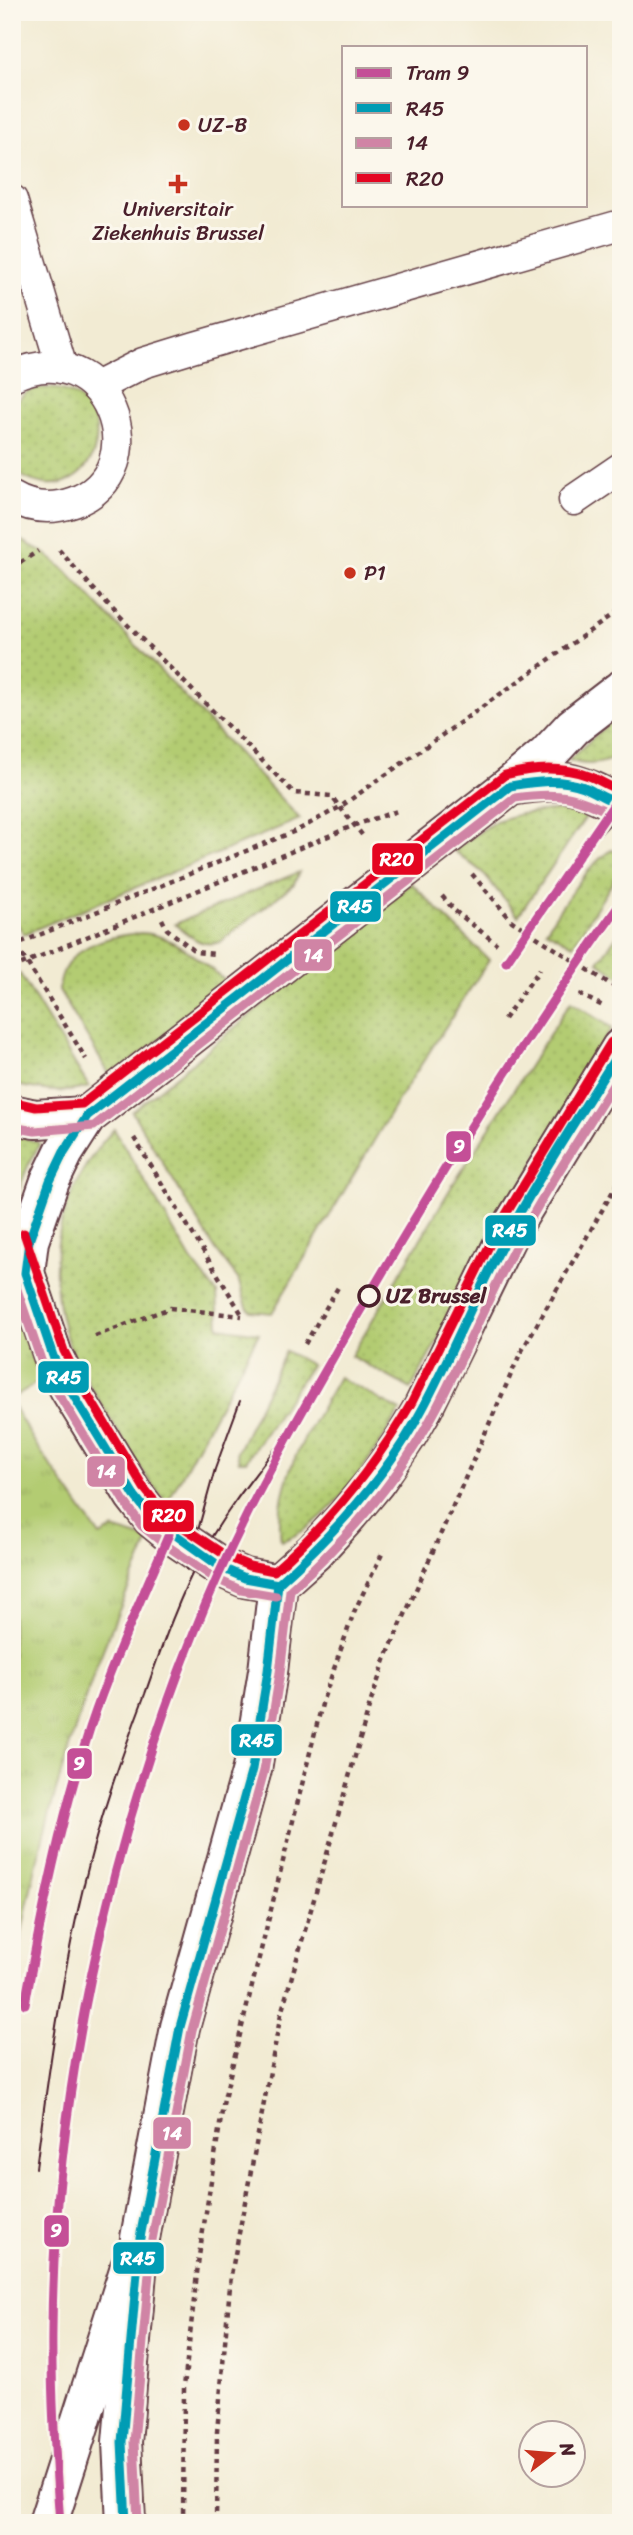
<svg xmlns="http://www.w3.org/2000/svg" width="633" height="2535" viewBox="0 0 633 2535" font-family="Sriracha,sans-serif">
<defs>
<pattern id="grass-dots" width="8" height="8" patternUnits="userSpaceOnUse" patternTransform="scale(1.75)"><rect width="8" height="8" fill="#b3cc72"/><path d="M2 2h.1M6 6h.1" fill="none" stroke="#9baf63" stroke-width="1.8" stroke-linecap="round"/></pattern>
<pattern id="park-tufts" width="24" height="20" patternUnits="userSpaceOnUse" patternTransform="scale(1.75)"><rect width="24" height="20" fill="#b3cc72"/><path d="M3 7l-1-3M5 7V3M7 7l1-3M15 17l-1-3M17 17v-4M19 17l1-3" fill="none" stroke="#9baf63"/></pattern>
</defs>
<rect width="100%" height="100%" fill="#fbf7ec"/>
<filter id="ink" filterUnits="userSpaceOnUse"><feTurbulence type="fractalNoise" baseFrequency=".0143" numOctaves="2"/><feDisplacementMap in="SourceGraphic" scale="14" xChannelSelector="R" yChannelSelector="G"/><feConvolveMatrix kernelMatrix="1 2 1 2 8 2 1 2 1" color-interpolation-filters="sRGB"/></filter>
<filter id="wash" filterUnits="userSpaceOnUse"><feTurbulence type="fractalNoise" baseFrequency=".00686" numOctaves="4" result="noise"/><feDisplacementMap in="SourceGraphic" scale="28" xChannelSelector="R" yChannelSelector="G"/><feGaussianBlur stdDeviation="1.57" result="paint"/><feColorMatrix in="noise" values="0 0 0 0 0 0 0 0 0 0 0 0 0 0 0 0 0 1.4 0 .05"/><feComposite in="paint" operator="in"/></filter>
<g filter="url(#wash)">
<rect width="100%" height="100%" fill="#f2ebd3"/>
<g fill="url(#grass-dots)" stroke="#7e764e" stroke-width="2">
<path d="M 40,388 C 121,384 108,490 45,484 C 33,482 20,477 12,467 L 12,405 L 27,392 Z"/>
<path d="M 12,535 L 43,552 L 65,570 L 300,819 L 24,934 L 12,916 Z"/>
<path d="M 621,712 L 621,755 C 605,764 586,767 569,760 Z"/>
<path d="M 561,810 L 588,814 L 518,916 L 482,872 L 453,850 L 496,821 L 520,814 Z"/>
<path d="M 612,850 L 621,854 L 621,869 L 573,945 L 546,930 C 560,909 591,860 612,850 Z"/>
<path d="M 299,872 L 294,884 L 220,942 C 201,948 190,936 175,924 Z"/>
<path d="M 411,883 L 489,960 L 398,1100 L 272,1313 L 251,1311 L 247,1307 L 238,1279 L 215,1249 L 132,1112 Z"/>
<path d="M 621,930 L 621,977 L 598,962 Z"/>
<path d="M 141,933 C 173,933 205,966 230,984 L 111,1077 L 59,990 C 62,947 105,936 141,933 Z"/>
<path d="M 20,974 L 89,1087 C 62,1095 39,1090 12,1084 L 12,977 Z"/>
<path d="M 571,1001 L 612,1028 L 582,1076 L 411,1389 L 351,1356 L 452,1186 Z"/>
<path d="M 114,1129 L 191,1260 L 217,1293 L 219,1327 L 259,1333 L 167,1503 C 145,1477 128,1448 110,1418 C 94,1392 74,1363 65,1333 C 43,1258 61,1186 114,1129 Z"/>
<path d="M 12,1134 L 38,1142 L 39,1145 L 28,1166 L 17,1195 L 14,1198 Z"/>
<path d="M 286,1351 L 311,1365 L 248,1458 L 246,1461 L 239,1461 L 237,1452 Z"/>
<path d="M 339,1377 L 400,1411 C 374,1453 331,1526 281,1541 C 273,1479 310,1429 339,1377 Z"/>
</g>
<g fill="url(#park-tufts)" stroke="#7e764e" stroke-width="2">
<path d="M 12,1309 L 41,1380 L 12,1398 Z"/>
<path d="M 12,1404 L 37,1446 L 100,1536 L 113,1529 L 149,1540 C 131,1583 112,1625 96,1668 C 58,1773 27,1883 12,1993 Z"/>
</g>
</g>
<g filter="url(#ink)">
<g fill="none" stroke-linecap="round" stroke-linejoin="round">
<defs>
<g id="service">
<path d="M 12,200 L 62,368"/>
<path d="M 12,376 C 108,330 159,471 74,502 C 52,510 32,509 12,497"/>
<path d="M 96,387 L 143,363 L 195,347 L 621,225"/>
<path d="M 574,500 L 621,468"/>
</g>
<g id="minor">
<path d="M 12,1114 L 35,1119 L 87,1116"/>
<path d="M 48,2523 L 130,2267"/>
</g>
<g id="tertiary">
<path d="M 510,786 C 564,777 573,781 621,805"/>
<path d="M 278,1584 L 245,1578 L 222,1568 L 170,1533 L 152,1518 L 134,1495 L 69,1388 L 53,1356 L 25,1273 L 29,1241 L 50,1181 L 64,1152 L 87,1116 L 510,786 L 547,755 L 573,727 L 621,690"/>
<path d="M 126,2523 L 122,2442 L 140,2238 L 180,2027 L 252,1769 L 268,1671 L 278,1584 L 314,1552 L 346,1517 L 376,1481 L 406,1437 L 423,1408 L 510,1230 L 621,1048"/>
</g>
</defs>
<use href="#service" stroke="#633e44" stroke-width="33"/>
<use href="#minor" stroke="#633e44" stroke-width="42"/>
<use href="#tertiary" stroke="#633e44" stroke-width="42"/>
<g stroke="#633e44" stroke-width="4.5" stroke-dasharray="5 5" stroke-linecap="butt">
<path d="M 59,550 L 107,604 L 294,793 L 331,796 L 363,836"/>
<path d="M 12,568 L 38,551"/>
<path d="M 472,874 L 512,921 L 621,991"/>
<path d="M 442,896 L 455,911 L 497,944"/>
<path d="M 162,919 L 167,929 L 196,952 L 215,954"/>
<path d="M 12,938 L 86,1059"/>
<path d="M 12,946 L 298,830 L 340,807 L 621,609"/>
<path d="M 12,968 L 355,825 L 397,811"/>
<path d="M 579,994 L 603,1006"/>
<path d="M 504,1019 L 540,969"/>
<path d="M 134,1138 L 243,1316"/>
<path d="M 95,1336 L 170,1308 L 242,1316"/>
<path d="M 305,1344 L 340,1284"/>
<path d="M 183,2523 L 184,2387 L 199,2256 L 224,2099 L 323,1700 L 354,1612 L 384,1550"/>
<path d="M 216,2523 L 217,2432 L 231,2275 L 281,2014 L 370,1704 L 385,1660 L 520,1354 L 621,1177"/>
</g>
<use href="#service" stroke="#fff" stroke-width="30"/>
<use href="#minor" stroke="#fff" stroke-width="38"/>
<use href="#tertiary" stroke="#fff" stroke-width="38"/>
<g stroke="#4a1f2b" stroke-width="2">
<path d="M 565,874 L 621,811"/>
<path d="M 613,914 L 621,899"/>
<path d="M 187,1570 L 215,1469 L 240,1401"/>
<path d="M 36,2168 C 50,2060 65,1951 94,1845 C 108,1794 126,1744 145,1694 C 162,1646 179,1597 203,1552 C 228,1506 264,1464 295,1422"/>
</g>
<defs>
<g id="bus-1">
<path d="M 278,1584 L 245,1578 L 222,1568 L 152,1518 L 134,1495 L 69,1388 L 53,1356 L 25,1273 L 29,1241 L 50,1181 L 64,1152 L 87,1116 L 510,786 C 535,782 559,778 584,787 C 596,792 608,802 621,802"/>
<path d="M 126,2523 L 122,2442 L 140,2238 L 180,2027 L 252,1769 L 268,1671 L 278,1584 C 335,1533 387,1476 423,1408 C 454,1350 478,1288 510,1231 C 543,1168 584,1109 621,1048"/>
</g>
<g id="bus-2">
<path d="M 12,1127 L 35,1131 L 94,1126 L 515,798 C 560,791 576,796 616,816"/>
<path d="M 12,1275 L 41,1360 L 58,1393 L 124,1501 L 142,1526 L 163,1543 L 216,1579 L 241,1590 L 276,1596"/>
<path d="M 138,2522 L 134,2442 L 152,2240 L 192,2030 L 264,1771 L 280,1673 L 290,1590 C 347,1539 398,1481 434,1413 C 465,1355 489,1294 521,1236 C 551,1180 588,1126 621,1072"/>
</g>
<g id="bus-3">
<path d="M 15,1102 L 36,1107 L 82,1104 L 505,775 C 532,768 562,766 589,776 C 600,780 610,788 621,790"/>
<path d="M 24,1233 L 64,1351 L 80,1382 L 144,1488 L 161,1509 L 177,1523 L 228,1557 L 249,1566 L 274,1571 C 330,1522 375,1466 412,1402 L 500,1224 L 611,1042"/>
</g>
</defs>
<use href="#bus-1" stroke="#fbf7ec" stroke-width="14"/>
<use href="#bus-2" stroke="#fbf7ec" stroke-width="14"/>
<use href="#bus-3" stroke="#fbf7ec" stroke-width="14"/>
<use href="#bus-1" stroke="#009cb4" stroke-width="9"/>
<use href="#bus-2" stroke="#d084a5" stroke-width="9"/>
<use href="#bus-3" stroke="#e40521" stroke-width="9"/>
<defs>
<g id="tram-1">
<path d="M 506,962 L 621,794"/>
<path d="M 25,2004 C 42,1911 61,1818 90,1728 C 112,1661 142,1598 169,1534"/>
<path d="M 60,2523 C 55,2458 51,2394 52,2329 C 54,2097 108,1848 194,1633 C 239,1518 302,1410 364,1304 C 444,1167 528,1032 621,903"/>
</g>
</defs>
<use href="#tram-1" stroke="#fbf7ec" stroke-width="14"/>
<use href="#tram-1" stroke="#c44f97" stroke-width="9"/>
</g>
</g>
<g fill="#c8321e" stroke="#fbf7ec" stroke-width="2.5">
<circle cx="184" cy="125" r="7"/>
<path d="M174.5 173.5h7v7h7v7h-7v7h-7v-7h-7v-7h7z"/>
<circle cx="350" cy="573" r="7"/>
</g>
<circle fill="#fbf7ec" stroke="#4a1f2b" stroke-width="3.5" cx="369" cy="1296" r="10"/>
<g text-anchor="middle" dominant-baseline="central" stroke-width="6" stroke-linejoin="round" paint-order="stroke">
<g font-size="21" fill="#4a1f2b" stroke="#fbf7ec" text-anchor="start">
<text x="198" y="125">UZ-B</text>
<text x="178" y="209" text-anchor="middle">Universitair<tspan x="178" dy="24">Ziekenhuis Brussel</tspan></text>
<text x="364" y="573">P1</text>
</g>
<g font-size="21" font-weight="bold" fill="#4a1f2b" stroke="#fbf7ec" text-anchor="start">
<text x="386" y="1296">UZ Brussel</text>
</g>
</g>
<g stroke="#fbf7ec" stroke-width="2.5">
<rect x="371" y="842" width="53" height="34" rx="7" fill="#e40521"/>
<rect x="329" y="890" width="53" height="33" rx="7" fill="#009cb4"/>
<rect x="293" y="938" width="40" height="34" rx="7" fill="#d084a5"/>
<rect x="445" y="1130" width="27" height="33" rx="7" fill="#c44f97"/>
<rect x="484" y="1214" width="53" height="33" rx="7" fill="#009cb4"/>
<rect x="37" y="1360" width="53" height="34" rx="7" fill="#009cb4"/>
<rect x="86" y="1455" width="40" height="33" rx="7" fill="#d084a5"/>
<rect x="142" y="1499" width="53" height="34" rx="7" fill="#e40521"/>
<rect x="230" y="1723" width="53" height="34" rx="7" fill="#009cb4"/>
<rect x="66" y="1747" width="27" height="33" rx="7" fill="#c44f97"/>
<rect x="152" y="2116" width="40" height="34" rx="7" fill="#d084a5"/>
<rect x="43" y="2214" width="27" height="34" rx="7" fill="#c44f97"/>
<rect x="112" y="2241" width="53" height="34" rx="7" fill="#009cb4"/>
</g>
<g font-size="19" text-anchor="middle" font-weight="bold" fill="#fff">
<text x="397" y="866">R20</text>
<text x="355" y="913">R45</text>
<text x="313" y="962">14</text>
<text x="459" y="1153">9</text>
<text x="510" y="1237">R45</text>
<text x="64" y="1384">R45</text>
<text x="106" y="1478">14</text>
<text x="169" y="1522">R20</text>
<text x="257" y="1747">R45</text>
<text x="79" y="1770">9</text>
<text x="172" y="2140">14</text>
<text x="56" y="2237">9</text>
<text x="138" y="2265">R45</text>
</g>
<rect width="633" height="2535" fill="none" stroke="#fbf7ec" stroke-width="42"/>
<rect x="342" y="46" width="245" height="161" fill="#fbf7ec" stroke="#b4a19f" stroke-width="2"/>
<rect x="356" y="68" width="35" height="10" fill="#c44f97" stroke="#b4a19f" stroke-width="2"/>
<text x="406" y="80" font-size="21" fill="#4a1f2b">Tram 9</text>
<rect x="356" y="103" width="35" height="10" fill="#009cb4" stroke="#b4a19f" stroke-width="2"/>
<text x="406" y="116" font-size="21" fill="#4a1f2b">R45</text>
<rect x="356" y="138" width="35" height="10" fill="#d084a5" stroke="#b4a19f" stroke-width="2"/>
<text x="406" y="150" font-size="21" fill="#4a1f2b">14</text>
<rect x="356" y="173" width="35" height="10" fill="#e40521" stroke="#b4a19f" stroke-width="2"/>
<text x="406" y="186" font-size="21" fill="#4a1f2b">R20</text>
<g transform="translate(552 2454) rotate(74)"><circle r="33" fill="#fbf7ec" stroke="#b4a19f" stroke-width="2"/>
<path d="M0-5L12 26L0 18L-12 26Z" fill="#c8321e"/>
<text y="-10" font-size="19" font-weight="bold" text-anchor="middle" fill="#4a1f2b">N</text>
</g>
</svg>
